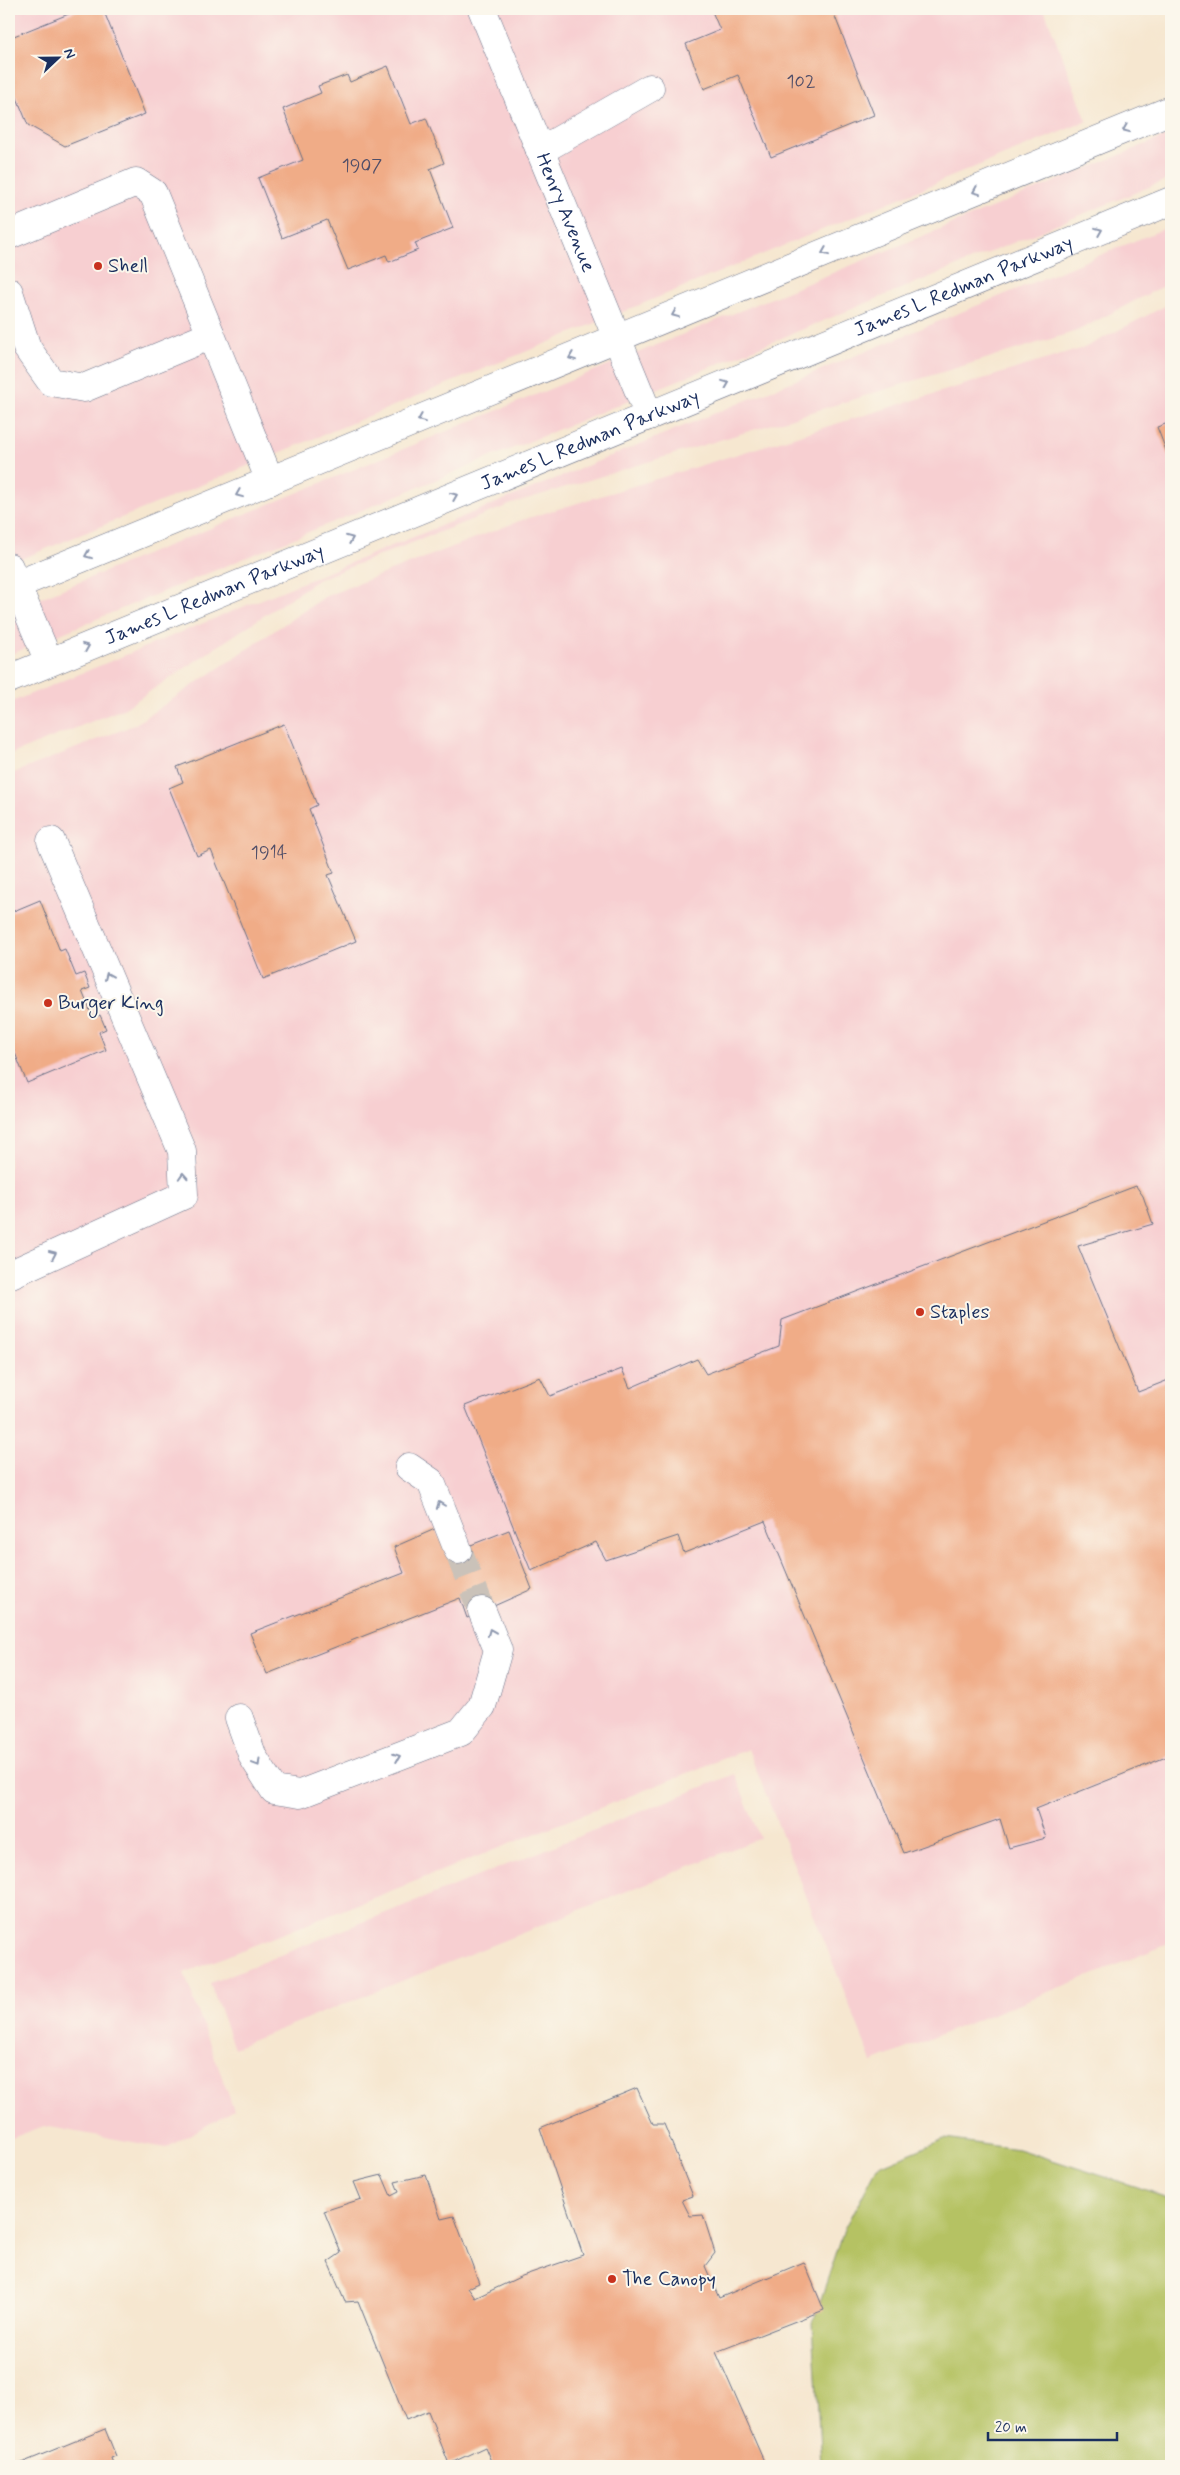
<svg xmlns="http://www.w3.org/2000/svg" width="1180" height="2475" viewBox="0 0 1180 2475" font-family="Mynerve,sans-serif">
<rect width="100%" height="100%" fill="#fbf7ec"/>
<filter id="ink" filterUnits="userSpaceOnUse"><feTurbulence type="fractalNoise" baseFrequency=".02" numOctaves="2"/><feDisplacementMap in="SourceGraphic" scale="10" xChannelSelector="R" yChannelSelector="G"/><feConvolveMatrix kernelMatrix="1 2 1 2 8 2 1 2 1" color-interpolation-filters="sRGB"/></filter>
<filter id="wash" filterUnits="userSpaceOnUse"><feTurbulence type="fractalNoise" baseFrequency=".0096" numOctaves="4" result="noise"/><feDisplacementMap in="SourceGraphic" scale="20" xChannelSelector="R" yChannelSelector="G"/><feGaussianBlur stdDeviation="1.12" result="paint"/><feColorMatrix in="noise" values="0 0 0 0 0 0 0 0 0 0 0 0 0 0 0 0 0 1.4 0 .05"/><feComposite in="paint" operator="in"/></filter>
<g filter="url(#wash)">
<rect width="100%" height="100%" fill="#f6e7d0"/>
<g fill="#f7cfd1">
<path d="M 9,9 L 1044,9 L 1087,121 L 9,564 Z"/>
<path d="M 1171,134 L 1171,178 L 9,655 L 9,611 Z"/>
<path d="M 1171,226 L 1171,282 L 1077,331 L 517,502 L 319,579 L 125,708 L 9,755 L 9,703 Z"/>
<path d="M 1171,303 L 1171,1943 L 872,2062 L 748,1749 L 184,1973 L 234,2110 L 166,2148 L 44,2126 L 9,2139 L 9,775 L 134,725 L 326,596 L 522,520 L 1084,348 Z"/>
<path d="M 735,1774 L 760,1838 L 234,2048 L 210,1983 Z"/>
</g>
<path fill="#b5c264" stroke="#687861" d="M 945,2139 L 1018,2149 L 1171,2198 L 1171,2466 L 821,2466 L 813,2323 L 844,2230 L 877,2167 Z"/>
<g id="blocks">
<g fill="#f0ac87">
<path d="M 81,9 L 103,9 L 145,114 L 65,146 L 28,125 L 9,78 L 9,38 Z"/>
<path d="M 711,9 L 832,9 L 874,115 L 771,157 L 738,75 L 704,89 L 686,44 L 720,30 Z"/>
<path d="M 388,66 L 411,124 L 426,118 L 444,163 L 430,169 L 453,228 L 415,243 L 418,250 L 389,262 L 386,255 L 348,270 L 327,220 L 282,238 L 258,178 L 303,160 L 283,109 L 321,93 L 318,86 L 347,75 L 350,82 Z"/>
<path d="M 1171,422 L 1171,463 L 1157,427 Z"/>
<path d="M 284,724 L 317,805 L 309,809 L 334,873 L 328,875 L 356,941 L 263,979 L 211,850 L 197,856 L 169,788 L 183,782 L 177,767 Z"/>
<path d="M 40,900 L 60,951 L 65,949 L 76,976 L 84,973 L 90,988 L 82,991 L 93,1018 L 100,1015 L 106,1029 L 99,1032 L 106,1050 L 27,1083 L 9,1038 L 9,913 Z"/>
<path d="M 1136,1186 L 1143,1196 L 1153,1224 L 1078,1246 L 1138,1392 L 1171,1379 L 1171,1755 L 1036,1809 L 1046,1838 L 1009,1848 L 1000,1819 L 904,1853 L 765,1521 L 684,1553 L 678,1536 L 606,1560 L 596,1542 L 531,1571 L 465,1406 L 540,1377 L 550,1396 L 622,1369 L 630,1388 L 697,1359 L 706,1374 L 779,1346 L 782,1320 Z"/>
<path d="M 435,1529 L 448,1554 L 509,1530 L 532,1589 L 467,1618 L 460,1598 L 267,1674 L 250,1633 L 404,1573 L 394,1547 Z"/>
<path d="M 637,2088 L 653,2124 L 664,2124 L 693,2196 L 682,2200 L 690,2216 L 703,2215 L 715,2253 L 705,2266 L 719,2298 L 804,2262 L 824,2310 L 716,2352 L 766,2466 L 493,2466 L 485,2447 L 449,2464 L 428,2411 L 406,2420 L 358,2301 L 345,2302 L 328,2262 L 341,2253 L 324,2211 L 361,2199 L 354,2182 L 382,2175 L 391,2196 L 399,2192 L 395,2182 L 426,2175 L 441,2219 L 454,2216 L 479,2283 L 468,2288 L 475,2298 L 522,2276 L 583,2255 L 540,2128 Z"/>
<path d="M 105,2429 L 116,2456 L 111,2458 L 114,2466 L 14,2466 Z"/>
</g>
</g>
</g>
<g filter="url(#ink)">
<use href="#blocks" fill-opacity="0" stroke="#686f86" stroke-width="1"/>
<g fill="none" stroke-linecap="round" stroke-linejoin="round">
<path stroke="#cac2b9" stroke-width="28" stroke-dasharray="28 14" stroke-linecap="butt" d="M 458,1550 L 482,1611"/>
<defs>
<g id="minor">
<path id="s1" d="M 482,9 L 649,416"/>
<path d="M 540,151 L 650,88"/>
<path d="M 9,235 L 136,182 L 153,193 L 211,335"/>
<path d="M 9,292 L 27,348 L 51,382 L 84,388 L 211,335 L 270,481"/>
<path d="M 9,567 L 49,662"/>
<path d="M 9,1275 L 184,1195 L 182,1151 L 51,841"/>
<path d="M 409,1467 L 431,1482 L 458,1550"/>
<path d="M 239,1718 L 253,1757 L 274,1790 L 300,1794 L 461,1732 L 482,1706 L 498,1650 L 482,1611"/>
</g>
<g id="major">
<path d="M 9,588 L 1171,110"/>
<path id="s2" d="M 9,679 L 1171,201"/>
</g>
</defs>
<use href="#minor" stroke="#686f86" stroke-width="29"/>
<use href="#major" stroke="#686f86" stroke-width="29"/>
<use href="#minor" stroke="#fff" stroke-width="28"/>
<use href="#major" stroke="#fff" stroke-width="28"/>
</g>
<defs><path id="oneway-chevron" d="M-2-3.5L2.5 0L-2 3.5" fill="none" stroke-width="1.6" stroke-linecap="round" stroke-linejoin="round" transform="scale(1.25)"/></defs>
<g stroke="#8d97ae">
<use href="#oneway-chevron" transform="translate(1126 129) rotate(158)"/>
<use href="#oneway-chevron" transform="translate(976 191) rotate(158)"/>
<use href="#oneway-chevron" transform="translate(1099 231) rotate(-22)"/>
<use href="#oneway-chevron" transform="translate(825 252) rotate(158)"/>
<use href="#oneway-chevron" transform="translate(675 314) rotate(158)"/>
<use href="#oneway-chevron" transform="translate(572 357) rotate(158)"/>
<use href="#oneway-chevron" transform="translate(726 384) rotate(-22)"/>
<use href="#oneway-chevron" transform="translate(421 419) rotate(158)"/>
<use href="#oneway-chevron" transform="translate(239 494) rotate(158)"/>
<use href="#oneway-chevron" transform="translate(454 496) rotate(-22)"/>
<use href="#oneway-chevron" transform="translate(350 539) rotate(-22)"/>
<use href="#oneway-chevron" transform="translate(88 555) rotate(158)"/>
<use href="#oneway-chevron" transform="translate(86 647) rotate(-22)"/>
<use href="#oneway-chevron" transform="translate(108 976) rotate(-113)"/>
<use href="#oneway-chevron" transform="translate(183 1176) rotate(-93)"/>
<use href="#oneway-chevron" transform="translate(53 1254) rotate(-25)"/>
<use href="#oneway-chevron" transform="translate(440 1505) rotate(-111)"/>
<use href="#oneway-chevron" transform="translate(491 1632) rotate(-112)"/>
<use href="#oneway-chevron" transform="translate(397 1757) rotate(-21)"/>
<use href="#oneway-chevron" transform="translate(257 1763) rotate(59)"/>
</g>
</g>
<g fill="#c8321e" stroke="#fbf7ec" stroke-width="2">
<circle cx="98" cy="266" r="5"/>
<circle cx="48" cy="1003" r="5"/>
<circle cx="920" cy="1312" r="5"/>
<circle cx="612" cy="2279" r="5"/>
</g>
<g text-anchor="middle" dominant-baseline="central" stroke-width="4" stroke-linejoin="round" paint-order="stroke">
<g font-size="18" fill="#504e68">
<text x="801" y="82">102</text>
<text x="362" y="166">1907</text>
<text x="269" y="853">1914</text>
</g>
<g font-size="20" fill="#1b2f5e" stroke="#fbf7ec">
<text stroke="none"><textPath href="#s1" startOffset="220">Henry Avenue</textPath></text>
<text stroke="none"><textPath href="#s2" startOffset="1032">James L Redman Parkway</textPath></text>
<text stroke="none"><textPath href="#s2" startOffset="628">James L Redman Parkway</textPath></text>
<text stroke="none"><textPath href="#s2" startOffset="222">James L Redman Parkway</textPath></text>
</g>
<g font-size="20" fill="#1b2f5e" stroke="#fbf7ec" text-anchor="start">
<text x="108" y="266">Shell</text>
<text x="58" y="1003">Burger King</text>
<text x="930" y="1312">Staples</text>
<text x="622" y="2279">The Canopy</text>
</g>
</g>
<rect width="1180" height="2475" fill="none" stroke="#fbf7ec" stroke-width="30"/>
<g transform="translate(58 58) rotate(68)" stroke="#fbf7ec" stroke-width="4" paint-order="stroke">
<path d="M0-4L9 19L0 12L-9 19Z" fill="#1b2f5e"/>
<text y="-8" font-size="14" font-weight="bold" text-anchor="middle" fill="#1b2f5e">N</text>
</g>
<path d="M988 2432v8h129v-8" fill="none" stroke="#1b2f5e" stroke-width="2.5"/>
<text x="995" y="2432" font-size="15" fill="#1b2f5e" stroke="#fbf7ec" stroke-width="4" paint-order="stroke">20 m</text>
</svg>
